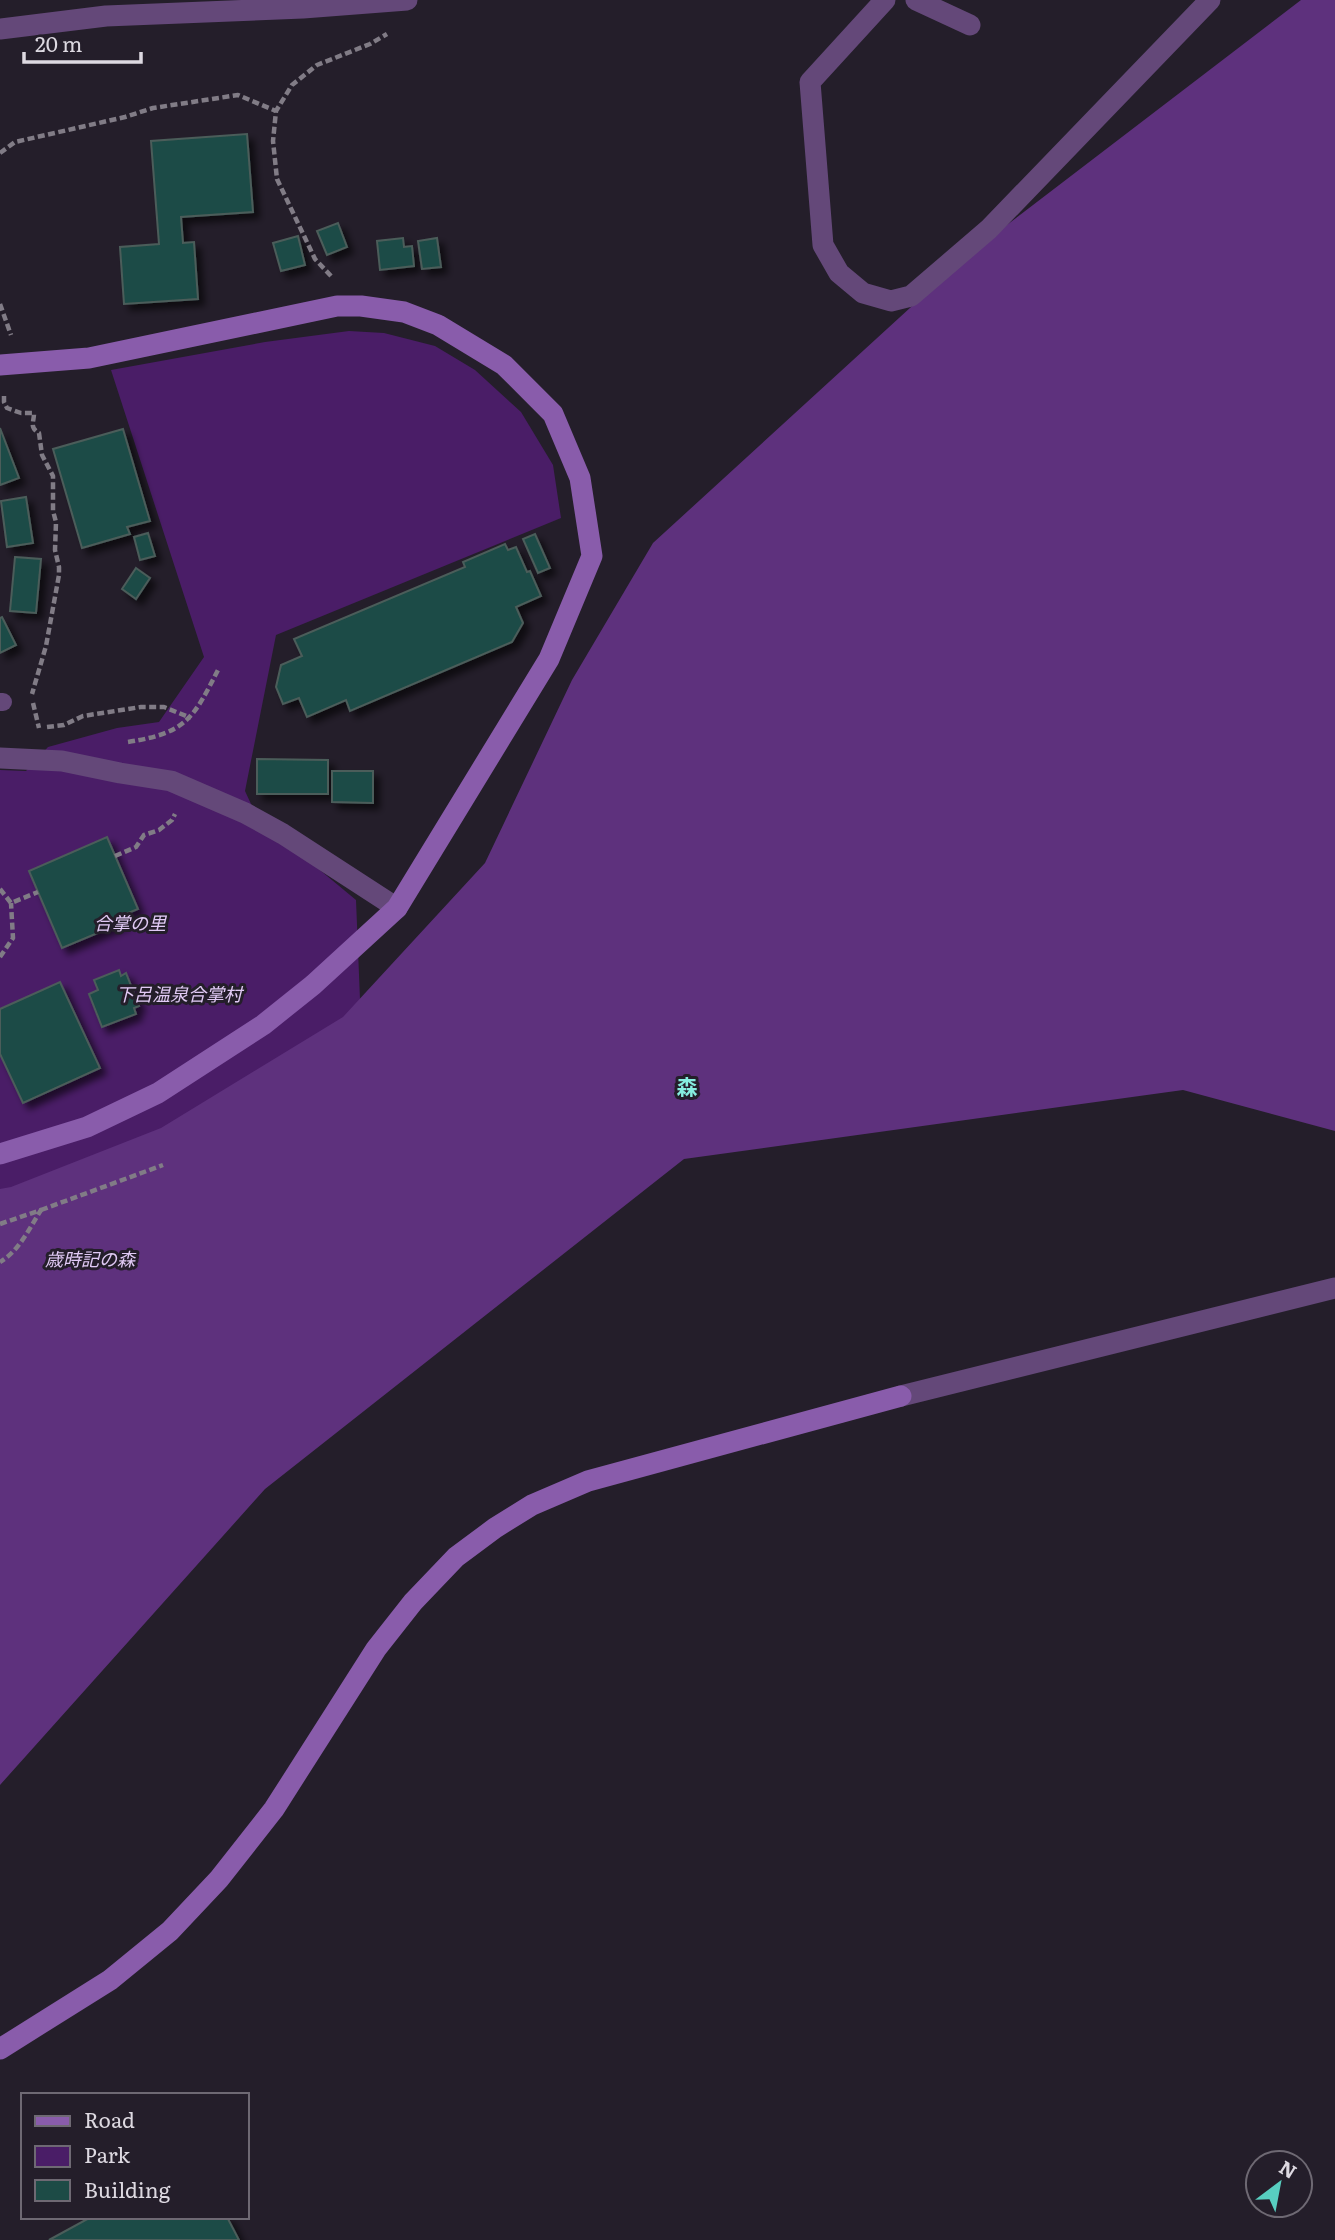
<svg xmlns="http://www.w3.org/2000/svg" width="1335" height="2240" viewBox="0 0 1335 2240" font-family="Literata,'Noto Sans JP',serif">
<defs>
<filter id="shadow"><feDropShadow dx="6" dy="6" stdDeviation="3.5" flood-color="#0009"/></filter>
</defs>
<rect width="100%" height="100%" fill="#241e2a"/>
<path fill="#4a1d67" d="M 349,331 L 384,333 L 435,346 L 475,370 L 521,412 L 553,465 L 561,518 L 276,635 L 245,791 L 265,834 L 315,866 L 356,900 L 362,1049 L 0,1547 L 0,770 L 26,771 L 48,747 L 117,728 L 159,722 L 204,657 L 111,370 L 265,342 Z"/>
<path fill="#5e317d" d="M 1301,0 L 1335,0 L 1335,1131 L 1183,1090 L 684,1159 L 265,1489 L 0,1785 L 0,1189 L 11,1187 L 161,1128 L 343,1017 L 485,863 L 572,680 L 653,543 L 969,254 Z"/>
<g fill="#1d4b46" stroke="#4b5d5a" stroke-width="2" filter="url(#shadow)">
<path d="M 247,134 L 253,212 L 181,217 L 183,243 L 194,242 L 198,299 L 124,304 L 120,247 L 159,244 L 151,141 Z"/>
<path d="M 338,223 L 347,247 L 327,255 L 317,231 Z"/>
<path d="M 298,236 L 305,265 L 281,271 L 273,243 Z"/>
<path d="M 403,238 L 404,247 L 412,246 L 414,266 L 380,270 L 377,241 Z"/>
<path d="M 437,238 L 441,267 L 422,269 L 418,241 Z"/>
<path d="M 0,428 L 19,478 L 0,485 Z"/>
<path d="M 123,429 L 150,521 L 127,527 L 130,534 L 82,548 L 53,449 Z"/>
<path d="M 26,497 L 33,543 L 7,547 L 1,501 Z"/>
<path d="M 148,533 L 155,556 L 140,560 L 134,537 Z"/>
<path d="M 535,534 L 550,568 L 538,573 L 523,539 Z"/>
<path d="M 505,544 L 508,550 L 516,547 L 527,572 L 530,571 L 541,596 L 516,607 L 523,623 L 512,642 L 350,711 L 346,700 L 307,717 L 299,698 L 283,704 L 276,687 L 281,665 L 302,656 L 294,639 L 465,567 L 463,562 Z"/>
<path d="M 15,557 L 41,559 L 36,613 L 10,611 Z"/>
<path d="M 136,568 L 150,578 L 136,599 L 122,589 Z"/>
<path d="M 2,617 L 16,645 L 0,653 L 0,618 Z"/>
<path d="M 257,759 L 328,760 L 328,794 L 257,794 Z"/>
<path d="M 332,771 L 373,771 L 373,803 L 332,802 Z"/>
<path d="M 107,837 L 138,909 L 121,916 L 124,922 L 62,948 L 29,871 Z"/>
<path d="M 119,970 L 121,976 L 126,973 L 139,1006 L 134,1008 L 136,1014 L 102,1027 L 89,994 L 98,990 L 94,980 Z"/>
<path d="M 60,982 L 100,1068 L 23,1103 L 0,1054 L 0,1009 Z"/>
<path d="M 91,2217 L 227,2217 L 239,2240 L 49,2240 Z"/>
</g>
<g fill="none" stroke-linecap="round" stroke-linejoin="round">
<g stroke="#817c86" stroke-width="4.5" stroke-dasharray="7 3.5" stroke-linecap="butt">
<path d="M 0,153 L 15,142 L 125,117 L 153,108 L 238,95 L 276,111"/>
<path d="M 331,276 L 315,259 L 277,179 L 273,141 L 276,111 L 292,85 L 317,65 L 370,44 L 387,34"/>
<path d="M 0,304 L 11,335"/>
<path d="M 4,396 L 4,402 L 7,408 L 21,413 L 34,413 C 34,423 29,427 39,433 L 42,455 L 53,476 L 53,511 L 56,522 L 55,550 L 59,567 L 59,575 L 46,646 L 32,694"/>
<path d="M 33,703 L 39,728"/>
<path d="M 47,727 L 64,725 L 83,716 L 141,707 L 164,707 L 191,718"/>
<path d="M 128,742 C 186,733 193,719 218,670"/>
<path d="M 115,856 L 136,847 L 144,835 L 159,830 L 172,820 L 175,814"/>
<path d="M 0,889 L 11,903 L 38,892"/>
<path d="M 0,957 L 13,938 L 11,903"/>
<path d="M 41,1210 L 163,1165"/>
<path d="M 0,1224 L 41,1210 C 29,1229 19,1251 0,1262"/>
</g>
<path stroke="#644879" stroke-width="18" d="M 0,702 L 3,702"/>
<g stroke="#644879" stroke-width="21">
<path d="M 885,0 L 810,82 L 823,245 L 839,273 L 863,293 L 891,301 L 911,296 L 989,229 L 1210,0"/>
<path d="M 916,0 L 970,25"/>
<path d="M 0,29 L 106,16 L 303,8 L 407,0"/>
<path d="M 0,758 L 62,761 L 120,773 L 171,781 L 245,813 L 283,834 L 397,908"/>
<path d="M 901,1396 L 1335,1288"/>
</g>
<g stroke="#895cab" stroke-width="21">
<path d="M 0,365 L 89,358 L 337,306 L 361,306 L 404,312 L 438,325 L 504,365 L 553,414 L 580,478 L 592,556 L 549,659 L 397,908 L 313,985 L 263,1025 L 158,1093 L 87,1127 L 0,1154"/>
<path d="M 0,2049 L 110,1980 L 170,1931 L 219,1879 L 274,1809 L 376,1649 L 413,1602 L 456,1557 L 495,1528 L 532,1505 L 588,1481 L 901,1396"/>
</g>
</g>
<g text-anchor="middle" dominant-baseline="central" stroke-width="6" stroke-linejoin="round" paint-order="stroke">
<g font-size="18" font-style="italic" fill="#e1caf5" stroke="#241e2a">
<text x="130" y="922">合掌の里</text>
<text x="179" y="993">下呂温泉合掌村</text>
<text x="90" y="1258">歳時記の森</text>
</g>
<g font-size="21" font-weight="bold" fill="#86eee0" stroke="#241e2a">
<text x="687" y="1085">森</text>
</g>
</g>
<rect x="21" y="2093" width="228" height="126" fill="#241e2a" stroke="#6e6973" stroke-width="2"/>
<rect x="35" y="2116" width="35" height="10" fill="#895cab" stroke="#6e6973" stroke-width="2"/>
<text x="84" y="2128" font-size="21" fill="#ddd9e1">Road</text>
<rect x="35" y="2146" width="35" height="21" fill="#4a1d67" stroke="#6e6973" stroke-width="2"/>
<text x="84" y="2163" font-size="21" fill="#ddd9e1">Park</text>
<rect x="35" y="2180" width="35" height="21" fill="#1d4b46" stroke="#6e6973" stroke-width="2"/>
<text x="84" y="2198" font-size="21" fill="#ddd9e1">Building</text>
<g transform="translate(1279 2184) rotate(32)"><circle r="33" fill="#241e2a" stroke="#6e6973" stroke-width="2"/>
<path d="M0-5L12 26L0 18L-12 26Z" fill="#58cec0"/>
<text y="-10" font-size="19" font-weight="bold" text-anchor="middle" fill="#ddd9e1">N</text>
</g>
<path d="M24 52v10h117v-10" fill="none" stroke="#ddd9e1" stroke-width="3.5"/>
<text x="35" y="52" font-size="21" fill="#ddd9e1" stroke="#241e2a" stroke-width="5" paint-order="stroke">20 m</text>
</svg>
